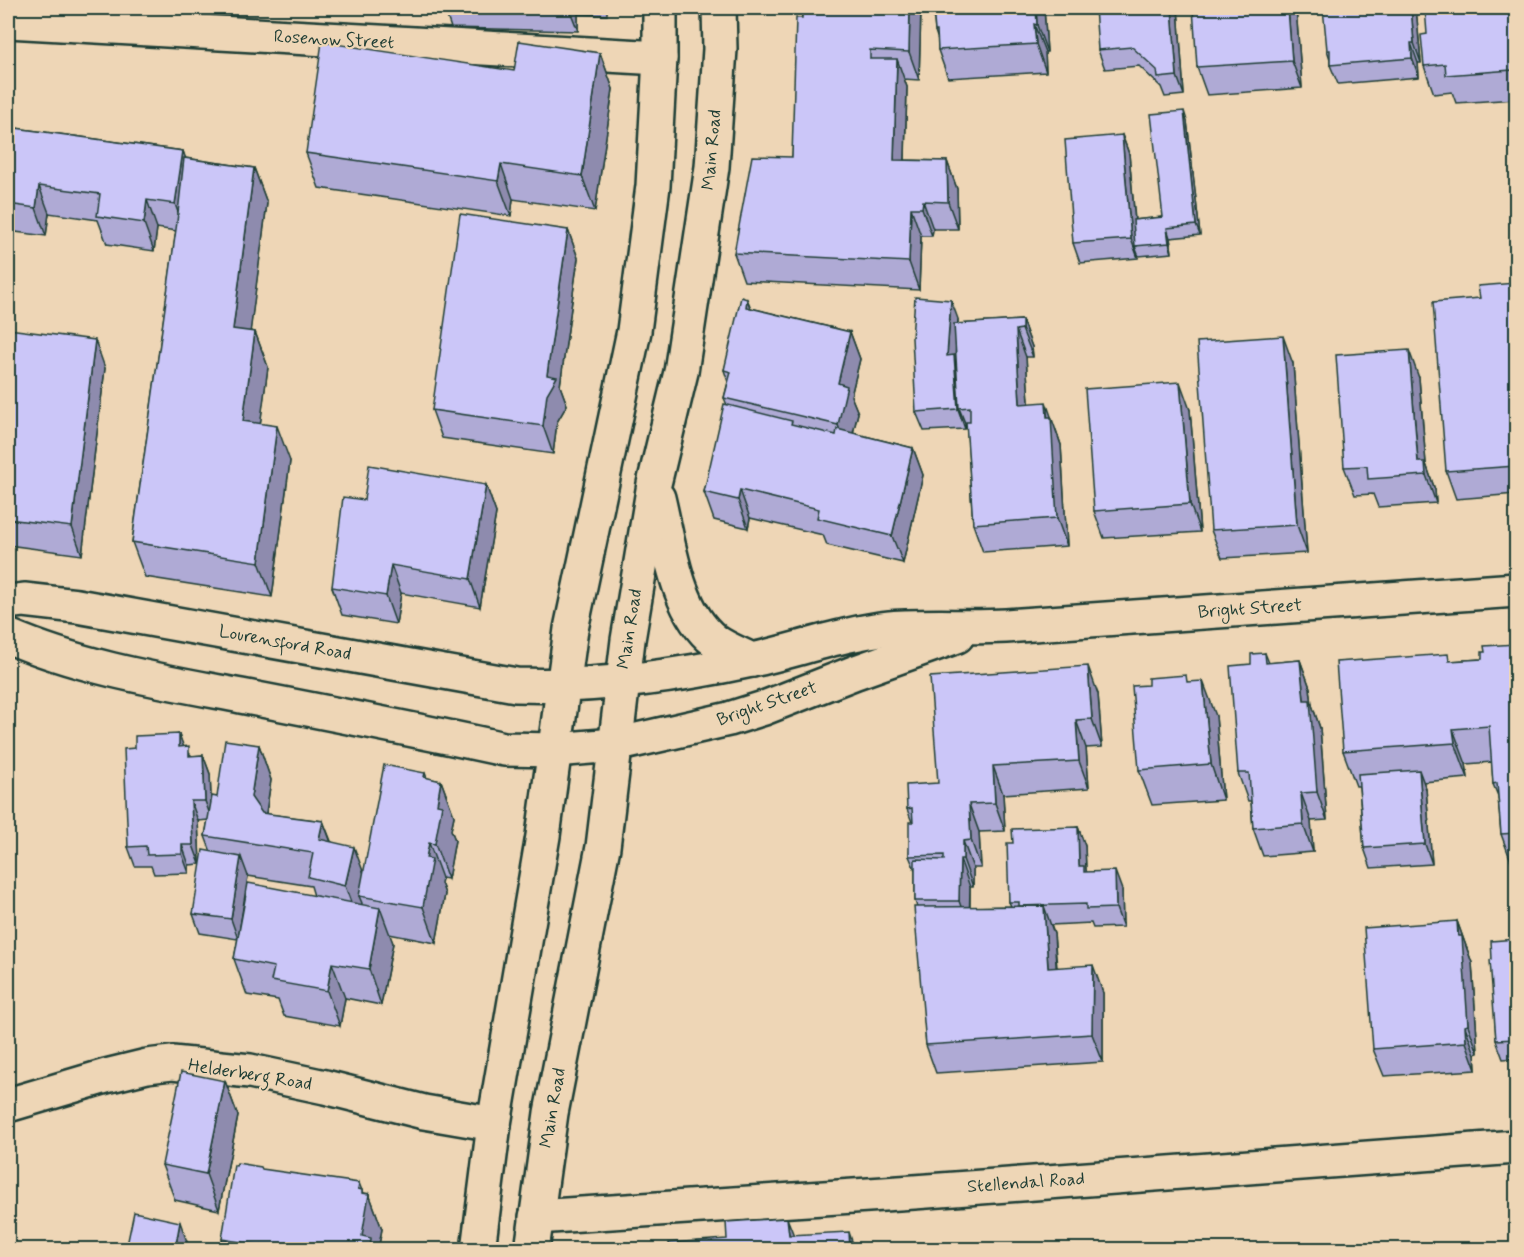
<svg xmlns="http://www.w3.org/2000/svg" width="1524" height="1257" viewBox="0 0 1524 1257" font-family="Mynerve,sans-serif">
<rect width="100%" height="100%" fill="#eed6b6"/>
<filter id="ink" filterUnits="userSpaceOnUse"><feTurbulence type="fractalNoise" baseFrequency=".0167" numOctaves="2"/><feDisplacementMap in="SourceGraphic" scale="12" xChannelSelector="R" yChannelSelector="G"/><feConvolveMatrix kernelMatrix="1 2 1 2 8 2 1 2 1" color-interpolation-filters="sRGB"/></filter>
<g filter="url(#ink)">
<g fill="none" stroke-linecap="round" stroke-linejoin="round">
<defs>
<g id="minor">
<path d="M 8,21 L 660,58"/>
<path d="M 8,1105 L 106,1076 L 147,1066 L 172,1063 L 250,1071 L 325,1087 L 424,1112 L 494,1124"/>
<path d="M 536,1217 L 914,1192 L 1516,1147"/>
</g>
<g id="tertiary">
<path d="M 8,602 L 24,600 L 77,606 L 516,685 C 596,688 674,677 752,660 C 798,650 843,633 890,628 C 929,625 968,628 1006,626 C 1176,614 1346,602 1516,590"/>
<path d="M 8,636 C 82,668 162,681 241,696 C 329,713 417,730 504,749 L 555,750 L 615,745 L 729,719 L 764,708 L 856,672 L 957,636"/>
</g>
<g id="secondary">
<path d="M 658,498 C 669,543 676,611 715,641 C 726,649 740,654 752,660"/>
<path d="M 478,1250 L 494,1124 L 543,836 L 571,629 L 634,331 L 653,186 L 660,58 L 660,8"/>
<path d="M 532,1250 L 551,1113 L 603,847 L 628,640 L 654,484 L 681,372 L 712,167 L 720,49 L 719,8"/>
</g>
</defs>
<use href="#minor" stroke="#1f3d34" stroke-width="38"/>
<use href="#tertiary" stroke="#1f3d34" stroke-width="38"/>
<use href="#secondary" stroke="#1f3d34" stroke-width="38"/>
<use href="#minor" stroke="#eed6b6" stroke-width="33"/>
<use href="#tertiary" stroke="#eed6b6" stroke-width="33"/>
<use href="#secondary" stroke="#eed6b6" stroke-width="33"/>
</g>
<g fill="#afaad5" stroke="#1f3d34" stroke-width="1.5" fill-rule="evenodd">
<path d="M 444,8 L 607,8 L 607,15 L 578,14 L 578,31 L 451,28 Z"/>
<path d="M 793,8 L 921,8 L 919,80 L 904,79 L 907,87 L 905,160 L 947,161 L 957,189 L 958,229 L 933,229 L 932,236 L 921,236 L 919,290 L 744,281 L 734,253 L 792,157 L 802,13 L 797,13 Z"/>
<path d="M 933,8 L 1044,8 L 1047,52 L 1045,52 L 1046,72 L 948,78 L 938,50 L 938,40 L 935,31 Z"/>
<path d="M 1178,8 L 1184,95 L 1165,97 L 1161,87 L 1139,66 L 1105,69 L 1098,50 Z"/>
<path d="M 1296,8 L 1302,88 L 1207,95 L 1197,67 Z"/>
<path d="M 1416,8 L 1421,63 L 1418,63 L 1419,77 L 1338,84 L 1330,65 L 1330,59 L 1327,50 Z"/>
<path d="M 1516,8 L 1516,99 L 1456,103 L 1452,92 L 1434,94 L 1424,66 Z"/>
<path d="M 600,53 L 613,89 L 595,211 L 513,199 L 511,216 L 319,188 L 306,153 L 514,71 Z"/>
<path d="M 1187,121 L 1200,235 L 1170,238 L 1172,253 L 1139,256 L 1137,252 L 1138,258 L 1080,263 L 1073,243 L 1122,135 L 1129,154 L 1135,220 L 1163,217 Z"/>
<path d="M 8,127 L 183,151 L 185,158 L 254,168 L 267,203 L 250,331 L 255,332 L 268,367 L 260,424 L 290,461 L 272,597 L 145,577 L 132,542 L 176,231 L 157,228 L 154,251 L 107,244 L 98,220 L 49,213 L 46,236 L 8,231 Z"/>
<path d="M 568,230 L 578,258 L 560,386 L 567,405 L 557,422 L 553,454 L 442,438 L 432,410 Z"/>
<path d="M 1516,283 L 1516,494 L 1456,499 L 1446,471 L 1480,298 Z"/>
<path d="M 747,299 L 751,308 L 850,332 L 860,359 L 851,396 L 858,413 L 853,433 L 913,448 L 923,475 L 903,563 L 827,545 L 823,535 L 750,518 L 748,528 L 714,520 L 704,492 L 727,405 L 724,398 L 728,382 L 724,370 Z"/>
<path d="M 958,319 L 958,324 L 1022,320 L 1032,347 L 1033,357 L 1026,357 L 1029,403 L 1056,430 L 1061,445 L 1067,546 L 983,552 L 973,524 L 967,430 L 965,423 L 965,429 L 924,431 L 916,412 Z"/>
<path d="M 8,329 L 105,368 L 82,555 L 8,545 Z"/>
<path d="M 1293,364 L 1307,553 L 1222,558 L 1211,530 Z"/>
<path d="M 1419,378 L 1426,464 L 1435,490 L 1436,503 L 1378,507 L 1373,494 L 1355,495 L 1344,467 Z"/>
<path d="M 1190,410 L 1200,532 L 1104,538 L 1094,511 Z"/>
<path d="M 486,485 L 496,513 L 480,607 L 401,593 L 396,624 L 342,615 L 332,587 L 364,500 Z"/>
<path d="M 1516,644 L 1516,869 L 1514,869 L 1501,834 L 1498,796 L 1493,784 L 1492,762 L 1466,764 L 1468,778 L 1423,782 L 1426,789 L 1432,864 L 1371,868 L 1364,848 L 1359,786 L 1356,786 L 1343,751 L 1450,661 L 1482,659 Z"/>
<path d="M 1265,653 L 1269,663 L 1300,660 L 1310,688 L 1312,705 L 1320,728 L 1327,820 L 1311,821 L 1313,852 L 1263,856 L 1253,828 L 1251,801 L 1248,801 L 1238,773 L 1251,664 Z"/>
<path d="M 1188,682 L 1216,716 L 1223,800 L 1152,805 L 1139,770 Z"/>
<path d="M 1098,694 L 1102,747 L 1086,748 L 1089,788 L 1003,794 L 1005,831 L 979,832 L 981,868 L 973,868 L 973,887 L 970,887 L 970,907 L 1011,906 L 1009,902 L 1013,843 L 1078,827 L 1085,846 L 1086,872 L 1122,890 L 1123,927 L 1093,928 L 1091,923 L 1051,925 L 1054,934 L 1057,967 L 1103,993 L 1103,1062 L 936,1073 L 926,1045 L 917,907 L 915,901 L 915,870 L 909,856 L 912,822 L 907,809 L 938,783 Z"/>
<path d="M 179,734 L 183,747 L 192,756 L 203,755 L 210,774 L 211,798 L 217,797 L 259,745 L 271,780 L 266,814 L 323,821 L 331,841 L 364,873 L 425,773 L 427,778 L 441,781 L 454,816 L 451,830 L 455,840 L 448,879 L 442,878 L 441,883 L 445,894 L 436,943 L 389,934 L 393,943 L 381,1005 L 345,998 L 340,1026 L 284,1016 L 278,1000 L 247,995 L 234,959 L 238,939 L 200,933 L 193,914 L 211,852 L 205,836 L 208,820 L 198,821 L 200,864 L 189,865 L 189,873 L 154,874 L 151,866 L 135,866 L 128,847 L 135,748 ZM 248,876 L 311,886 L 314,896 L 241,922 Z"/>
<path d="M 1457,921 L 1472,963 L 1478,1053 L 1475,1054 L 1476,1070 L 1384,1076 L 1373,1049 Z"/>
<path d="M 1516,939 L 1516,1058 L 1503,1059 L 1496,1040 L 1492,959 Z"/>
<path d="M 225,1081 L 238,1116 L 219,1210 L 175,1200 L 162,1165 Z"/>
<path d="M 262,1170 L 361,1189 L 364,1193 L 369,1194 L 382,1229 L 378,1250 L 226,1250 L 222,1239 Z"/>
</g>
<g fill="#8e8bae" stroke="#1f3d34" stroke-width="1.5">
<path d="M 569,8 L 576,8 L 578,14 L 578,31 Z"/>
<path d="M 910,8 L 921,8 L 919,80 L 909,52 Z"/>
<path d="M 1036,8 L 1044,8 L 1047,52 L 1037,25 Z"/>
<path d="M 1172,8 L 1178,8 L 1184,95 L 1177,76 Z"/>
<path d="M 1288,8 L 1296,8 L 1302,88 L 1292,61 Z"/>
<path d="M 1411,8 L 1416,8 L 1421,63 L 1414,43 Z"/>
<path d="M 1034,24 L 1045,52 L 1046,72 L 1036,44 Z"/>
<path d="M 1411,43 L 1418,63 L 1419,77 L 1412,58 Z"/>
<path d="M 600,53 L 613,89 L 595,211 L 582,176 Z"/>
<path d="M 897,59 L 907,87 L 904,188 L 894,160 Z"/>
<path d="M 1512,63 L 1516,76 L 1516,82 L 1512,70 Z"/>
<path d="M 1184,111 L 1187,121 L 1200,235 L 1196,225 Z"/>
<path d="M 1122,135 L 1129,154 L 1137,246 L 1135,246 L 1137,252 L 1138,258 L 1131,239 Z"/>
<path d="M 183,151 L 193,179 L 185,232 L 175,204 Z"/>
<path d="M 947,161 L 957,189 L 958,229 L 948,202 Z"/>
<path d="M 501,164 L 513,199 L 511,216 L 498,181 Z"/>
<path d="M 254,168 L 267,203 L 246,364 L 233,329 Z"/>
<path d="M 39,186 L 49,213 L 46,236 L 36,208 Z"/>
<path d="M 147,200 L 157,228 L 154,251 L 144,223 Z"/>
<path d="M 923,201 L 933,229 L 932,236 L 922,208 Z"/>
<path d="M 911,208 L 921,236 L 919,290 L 909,262 Z"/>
<path d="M 1167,228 L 1170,238 L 1172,253 L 1169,243 Z"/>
<path d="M 568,230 L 578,258 L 560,386 L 567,405 L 557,422 L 553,454 L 543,426 L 547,375 Z"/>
<path d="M 747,299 L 757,327 L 746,307 Z"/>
<path d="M 951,300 L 958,319 L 955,358 L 959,408 L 965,423 L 965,429 L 958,409 L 947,356 Z"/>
<path d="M 1022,320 L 1032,347 L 1033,357 L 1022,329 Z"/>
<path d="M 1016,330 L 1026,357 L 1031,432 L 1020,404 Z"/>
<path d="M 255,332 L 268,367 L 256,456 L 243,421 Z"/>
<path d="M 850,332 L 860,359 L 851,396 L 858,413 L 848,453 L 838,425 L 838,383 Z"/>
<path d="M 1283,336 L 1293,364 L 1307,553 L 1297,525 Z"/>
<path d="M 95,340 L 105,368 L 82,555 L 72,527 Z"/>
<path d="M 1409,350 L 1419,378 L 1426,464 L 1435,490 L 1436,503 L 1426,475 L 1418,462 Z"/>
<path d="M 1180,382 L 1190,410 L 1200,532 L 1190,504 Z"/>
<path d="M 1046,402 L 1061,445 L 1067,546 L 1057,518 Z"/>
<path d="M 277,426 L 290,461 L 272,597 L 259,562 Z"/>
<path d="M 913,448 L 923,475 L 903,563 L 892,536 Z"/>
<path d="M 486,485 L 496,513 L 480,607 L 470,579 Z"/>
<path d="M 740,490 L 750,518 L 748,528 L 738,500 Z"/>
<path d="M 391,565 L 401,593 L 396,624 L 386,596 Z"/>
<path d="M 1300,660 L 1310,688 L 1312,705 L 1320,728 L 1327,820 L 1317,792 L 1304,700 Z"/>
<path d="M 1088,666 L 1098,694 L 1102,747 L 1092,719 Z"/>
<path d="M 1203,681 L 1216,716 L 1223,800 L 1211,764 Z"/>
<path d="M 1076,720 L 1086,748 L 1089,788 L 1079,761 Z"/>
<path d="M 1453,729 L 1466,764 L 1468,778 L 1455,743 Z"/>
<path d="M 179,734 L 186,753 L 179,747 Z"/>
<path d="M 259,745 L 271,780 L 263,832 L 251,797 Z"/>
<path d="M 203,755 L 210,774 L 212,820 L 205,801 Z"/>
<path d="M 993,766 L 1003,794 L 1005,831 L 995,803 Z"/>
<path d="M 1419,770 L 1426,789 L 1432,864 L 1425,844 Z"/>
<path d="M 441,781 L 454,816 L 451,830 L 455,840 L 448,879 L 435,844 L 437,804 Z"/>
<path d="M 1301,793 L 1311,821 L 1313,852 L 1303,824 Z"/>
<path d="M 191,801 L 198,821 L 200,864 L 193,845 Z"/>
<path d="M 969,804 L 979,832 L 981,868 L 971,840 Z"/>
<path d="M 323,821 L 336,856 L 319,839 Z"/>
<path d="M 1078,827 L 1085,846 L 1086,870 L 1091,885 L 1079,866 Z"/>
<path d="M 963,841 L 973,868 L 973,887 L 963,859 Z"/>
<path d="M 429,843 L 442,878 L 441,883 L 445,894 L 436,943 L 423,907 L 426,858 Z"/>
<path d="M 182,845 L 189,865 L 189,873 L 182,854 Z"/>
<path d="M 354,847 L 367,882 L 359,896 L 362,903 L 358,921 L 345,886 Z"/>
<path d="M 241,857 L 248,876 L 238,939 L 231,919 Z"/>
<path d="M 960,859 L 970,887 L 969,929 L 959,901 Z"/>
<path d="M 1115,871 L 1122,890 L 1123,927 L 1116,908 Z"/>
<path d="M 1044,906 L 1054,934 L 1058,995 L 1048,968 Z"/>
<path d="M 380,908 L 393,943 L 381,1005 L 369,969 Z"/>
<path d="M 1457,921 L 1472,963 L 1478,1053 L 1468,1025 Z"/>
<path d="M 332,963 L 345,998 L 340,1026 L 327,991 Z"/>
<path d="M 1093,965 L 1103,993 L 1103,1062 L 1092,1034 Z"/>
<path d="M 1465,1026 L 1475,1054 L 1476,1070 L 1466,1042 Z"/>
<path d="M 225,1081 L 238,1116 L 219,1210 L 206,1174 Z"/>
<path d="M 359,1183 L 367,1203 L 369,1194 L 382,1229 L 378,1250 L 367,1250 L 362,1236 L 358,1189 Z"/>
<path d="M 787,1218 L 798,1246 L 789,1235 Z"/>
<path d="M 180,1222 L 190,1250 L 175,1250 Z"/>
<path d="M 849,1232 L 855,1250 L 850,1250 Z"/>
</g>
<g fill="#cbc6f8" stroke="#1f3d34" stroke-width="1.5">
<path d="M 802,8 L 910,8 L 909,52 L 870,50 L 870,59 L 897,59 L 894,160 L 947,161 L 948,202 L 923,201 L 922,208 L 911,208 L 909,262 L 734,253 L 752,156 L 792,157 L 796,18 L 802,18 Z"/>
<path d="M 933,8 L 1036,8 L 1037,25 L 1034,24 L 1036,44 L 938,50 L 937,31 L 935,31 Z"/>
<path d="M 1095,8 L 1172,8 L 1177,76 L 1158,78 L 1157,70 L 1132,47 L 1098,50 Z"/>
<path d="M 1193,8 L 1288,8 L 1292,61 L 1197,67 Z"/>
<path d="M 1323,8 L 1411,8 L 1414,43 L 1411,43 L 1412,58 L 1330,65 L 1330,50 L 1327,50 Z"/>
<path d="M 1425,8 L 1516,8 L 1516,62 L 1512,63 L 1512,70 L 1446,75 L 1445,64 L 1424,66 L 1421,35 L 1427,34 Z"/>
<path d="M 519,41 L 600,53 L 582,176 L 501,164 L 498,181 L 306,153 L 322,42 L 514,71 Z"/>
<path d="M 1184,111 L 1196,225 L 1167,228 L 1169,243 L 1135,246 L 1133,220 L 1163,217 L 1151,114 Z"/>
<path d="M 8,127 L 183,151 L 175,204 L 147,200 L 144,223 L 97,216 L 100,194 L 39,186 L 36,208 L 8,204 Z"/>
<path d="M 1122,135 L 1131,239 L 1073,243 L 1065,140 Z"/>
<path d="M 184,158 L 254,168 L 233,329 L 255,332 L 243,421 L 277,426 L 259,562 L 132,542 L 177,222 Z"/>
<path d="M 460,214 L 568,230 L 547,375 L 557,377 L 547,394 L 543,426 L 432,410 Z"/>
<path d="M 1516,283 L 1516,466 L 1446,471 L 1433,302 L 1480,298 L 1478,286 Z"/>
<path d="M 741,297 L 747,299 L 746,307 L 850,332 L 838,383 L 847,386 L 838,425 L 724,398 L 731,372 L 724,370 Z"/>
<path d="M 915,297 L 951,300 L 947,356 L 954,355 L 958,409 L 916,412 L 912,338 Z"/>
<path d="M 1022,320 L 1022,329 L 1016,330 L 1020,404 L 1046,402 L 1047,417 L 1051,417 L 1057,518 L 973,524 L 966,422 L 970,422 L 970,407 L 959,408 L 954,324 Z"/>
<path d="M 8,329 L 95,340 L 72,527 L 8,519 Z"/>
<path d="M 1283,336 L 1297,525 L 1211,530 L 1197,342 Z"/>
<path d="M 1409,350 L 1418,462 L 1425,462 L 1426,475 L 1368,479 L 1367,466 L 1344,467 L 1336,355 Z"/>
<path d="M 1180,382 L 1190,504 L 1094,511 L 1085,389 Z"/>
<path d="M 724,404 L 792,421 L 791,424 L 836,435 L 837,429 L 913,448 L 892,536 L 817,518 L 819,509 L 740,490 L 738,500 L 704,492 Z"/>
<path d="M 369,465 L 486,485 L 470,579 L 391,565 L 386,596 L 332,587 L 343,497 L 364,500 Z"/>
<path d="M 1516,644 L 1516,833 L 1501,834 L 1497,783 L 1493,784 L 1489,726 L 1453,729 L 1455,743 L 1343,751 L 1336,662 L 1448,654 L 1449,661 L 1482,659 L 1482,652 L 1485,652 L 1484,646 Z"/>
<path d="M 1265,653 L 1266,663 L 1300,660 L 1304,700 L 1310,700 L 1317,792 L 1301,793 L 1303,824 L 1253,828 L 1249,773 L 1238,773 L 1230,666 L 1251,664 L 1251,654 Z"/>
<path d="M 1088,666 L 1092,719 L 1076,720 L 1079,761 L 993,766 L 995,803 L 969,804 L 971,840 L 963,841 L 963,859 L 960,859 L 959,901 L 915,901 L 915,859 L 944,860 L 944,855 L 909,856 L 909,822 L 913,822 L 912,808 L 907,809 L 906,785 L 938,783 L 930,677 Z"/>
<path d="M 1186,675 L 1187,682 L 1203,681 L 1211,764 L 1139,770 L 1132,686 L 1148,685 L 1148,678 Z"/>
<path d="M 179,734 L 179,747 L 189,746 L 189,756 L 203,755 L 205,801 L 191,801 L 193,845 L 182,845 L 182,854 L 147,855 L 146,846 L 128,847 L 124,749 L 135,748 L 135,736 Z"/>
<path d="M 225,740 L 259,745 L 251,797 L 262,813 L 323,821 L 319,839 L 354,847 L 345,886 L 308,877 L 313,853 L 205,836 L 212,796 L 217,797 Z"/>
<path d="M 384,765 L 425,773 L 424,777 L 441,781 L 437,804 L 442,805 L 435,844 L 429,843 L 426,858 L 432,859 L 423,907 L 359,896 Z"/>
<path d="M 1419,770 L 1425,844 L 1364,848 L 1358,774 Z"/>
<path d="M 1078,827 L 1079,866 L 1084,866 L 1084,872 L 1115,871 L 1116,908 L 1086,909 L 1086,904 L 1019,906 L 1019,902 L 1009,902 L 1007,843 L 1013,843 L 1012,829 Z"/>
<path d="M 203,850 L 241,857 L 231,919 L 193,914 Z"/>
<path d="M 248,883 L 380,908 L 369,969 L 332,963 L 327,991 L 271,981 L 274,967 L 234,959 Z"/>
<path d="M 1044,906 L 1048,968 L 1093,965 L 1092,1034 L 926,1045 L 914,907 Z"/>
<path d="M 1457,921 L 1458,936 L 1462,936 L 1468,1025 L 1465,1026 L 1466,1042 L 1373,1049 L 1364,928 Z"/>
<path d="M 1516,939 L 1516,1039 L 1496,1040 L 1490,960 L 1492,959 L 1491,941 Z"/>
<path d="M 181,1072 L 225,1081 L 206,1174 L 162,1165 Z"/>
<path d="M 237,1163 L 261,1167 L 262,1169 L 359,1183 L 358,1189 L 362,1190 L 362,1193 L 369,1194 L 362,1236 L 371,1238 L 370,1250 L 288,1250 L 222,1239 L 234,1165 L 236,1166 Z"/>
<path d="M 134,1212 L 180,1222 L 175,1250 L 126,1250 Z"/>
<path d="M 787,1218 L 789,1235 L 849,1232 L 850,1250 L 670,1250 L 669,1243 L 727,1239 L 726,1222 Z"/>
</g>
</g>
<g text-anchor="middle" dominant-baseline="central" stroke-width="4.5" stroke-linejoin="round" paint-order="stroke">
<g font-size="18" fill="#1f3d34" stroke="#eed6b6">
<text transform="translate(334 40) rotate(3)">Rosenow Street</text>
<text transform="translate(712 150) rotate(-85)">Main Road</text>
<text transform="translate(1250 609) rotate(-4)">Bright Street</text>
<text transform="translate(630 629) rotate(-81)">Main Road</text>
<text transform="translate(285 643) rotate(10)">Lourensford Road</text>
<text transform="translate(767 704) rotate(-19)">Bright Street</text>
<text transform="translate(250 1075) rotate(9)">Helderberg Road</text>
<text transform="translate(553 1108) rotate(-80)">Main Road</text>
<text transform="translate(1026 1183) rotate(-4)">Stellendal Road</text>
</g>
</g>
<rect width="1524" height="1257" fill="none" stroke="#eed6b6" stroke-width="30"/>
<rect x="15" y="15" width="1494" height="1227" fill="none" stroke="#1f3d34" stroke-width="2" filter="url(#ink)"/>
</svg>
